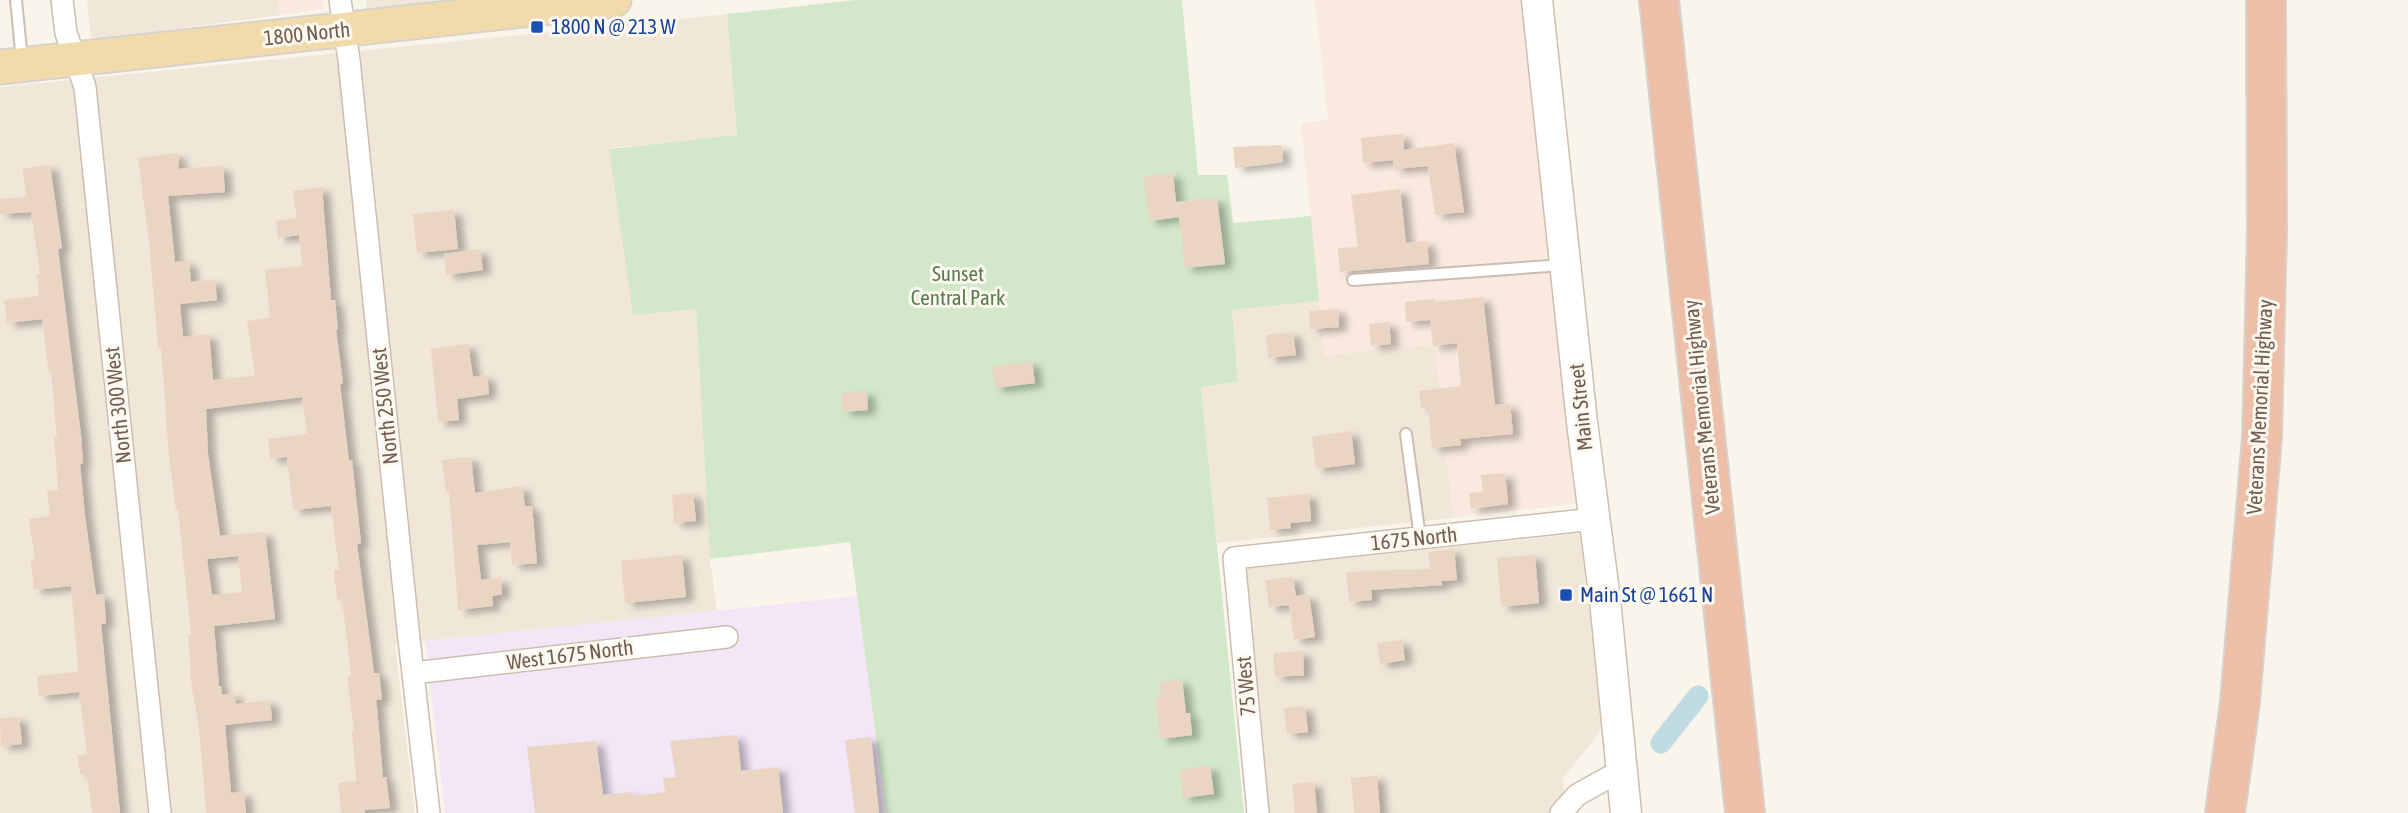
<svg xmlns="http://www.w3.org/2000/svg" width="2408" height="813" viewBox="0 0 2408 813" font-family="'Asap Condensed',sans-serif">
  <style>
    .residential { fill: #f1e7d9 }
    .commercial { fill: #f9e9df }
    .education { fill: #f2e6f7 }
    .park { fill: #d3e7ca }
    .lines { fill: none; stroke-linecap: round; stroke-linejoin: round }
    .canal { stroke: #c0dbe2; stroke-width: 21 }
    .building { fill: #ead5c3; fill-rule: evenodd; filter: url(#shadow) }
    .service-casing { stroke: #cbbeb1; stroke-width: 14 }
    .minor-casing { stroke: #cbbeb1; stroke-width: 24 }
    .secondary-casing { stroke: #cdbfaf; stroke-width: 33 }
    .primary-casing { stroke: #d8d2ce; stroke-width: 37 }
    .motorway-casing { stroke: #d8d2ce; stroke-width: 42 }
    .service { stroke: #fff; stroke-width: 10 }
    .minor { stroke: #fff; stroke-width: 21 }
    .secondary { stroke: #fff; stroke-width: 30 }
    .primary { stroke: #f1dbaa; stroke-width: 33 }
    .motorway { stroke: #edbfa8; stroke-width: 38 }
    .transit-dot { fill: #1a4fb4; stroke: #fdf9f0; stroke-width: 2.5 }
    .labels { text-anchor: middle; stroke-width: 6; stroke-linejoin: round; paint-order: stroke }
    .transit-label { font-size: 21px; fill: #164399; stroke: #fdf9f0; text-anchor: start }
    .street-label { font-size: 21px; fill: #725e50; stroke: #fdf9f0 }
    .park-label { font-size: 21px; fill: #577c4d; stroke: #fdf9f0 }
  </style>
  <defs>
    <filter id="shadow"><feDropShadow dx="8" dy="4.5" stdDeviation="3.5" flood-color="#0004"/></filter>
  </defs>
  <rect width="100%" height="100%" fill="#faf5ea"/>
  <path class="residential" d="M87,0H278L280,15L91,40Z
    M366,0H508L368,15Z
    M727,14L737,136L609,148L696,309L710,559L717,611L395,644L415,813H0V87Z
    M1319,301L1325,355L1435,344L1453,518L1217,543L1201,387L1238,382L1232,310Z
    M1585,533L1605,725L1563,779L1566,813H1268L1241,569Z"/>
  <path class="commercial" d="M278,0H323V9L280,15Z
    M1315,0H1530L1582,503L1453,518L1435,344L1325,355L1301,123L1328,120Z"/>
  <path class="education" d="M857,596L886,813H445L425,641Z"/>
  <path class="park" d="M856,0H1182L1198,175H1227L1233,223L1311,216L1319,301L1232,310L1238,382L1201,387L1244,813H886L850,542L710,559L696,309L633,315L609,149L737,135L727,14Z"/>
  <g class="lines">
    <path class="canal" d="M1661,743L1698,696"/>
  </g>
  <path class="building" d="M1403,134L1404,150L1454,143L1464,212L1435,215L1428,166L1394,169L1393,160L1363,163L1361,138Z
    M1282,145L1283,162L1235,168L1233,147Z
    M178,153L179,169L223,166L225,192L168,196L175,262L189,261L191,282L215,280L217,300L180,304L183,337L209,334L213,380L255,376L247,321L270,318L265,270L302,266L299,235L278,238L276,221L297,218L293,191L322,187L331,300H335L338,330H336L343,383L340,384L349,461L352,460L361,543L357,544L374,673H379L382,699L376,700L377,708L383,778L386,777L390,808L365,810V813H341L338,783L356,781L352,731H354L347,677L351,676L342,599L337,600L334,570H339L331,506L293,510L287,457L270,459L268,439L307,434L302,397L206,409L208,454L220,536L265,532L275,619L214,626L219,686H221L222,695L234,693L236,704L270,700L272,720L225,725L231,793L244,792L246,813H206L199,728L192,689L188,635L191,634L178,510H176L169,457L161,348L158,349L149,242L138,158ZM238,556L242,592L212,595L207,559Z
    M50,165L62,248L58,249L81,435L83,464H80L85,516L96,595L104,594L106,624H101L120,813H92L87,774H80L78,755L87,754L79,692L39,696L37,676L78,672L76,646L71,586L34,590L31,560L35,559L29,519L50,516L47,491L58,490L54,437H57L51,373L49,374L42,319L7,323L4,300L39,296L37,274H40L31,212L0,214V199L26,197L23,169Z
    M1173,173L1176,202L1217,198L1225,264L1185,268L1179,217L1149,221L1143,177Z
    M1400,189L1406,243L1427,241L1429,264L1340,272L1338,248L1358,247L1351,195Z
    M454,210L458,249L417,253L413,214Z
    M480,249L483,270L446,275L444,254Z
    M1483,297L1495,405L1510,404L1513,434L1460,439L1461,445L1432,448L1428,407L1421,408L1419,391L1461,386L1457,343L1433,346L1430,320L1406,322L1405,302L1434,299V302Z
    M1338,309L1339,327L1310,329L1309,311Z
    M1389,322L1391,344L1371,346L1369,324Z
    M1293,332L1296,355L1268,358L1266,335Z
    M468,344L473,377L487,375L489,394L457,399L459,420L438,422L431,349Z
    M1032,361L1035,383L995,388L992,367Z
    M867,391L868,410L843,412L841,393Z
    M1351,431L1355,464L1316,469L1312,437Z
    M471,457L475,493L522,486L525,506H532L537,563L512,565L510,542L477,545L481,580L501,578L502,594L492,596L493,606L458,610L449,491L446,492L442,460Z
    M1505,473L1508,504L1471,509L1469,493L1483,492L1481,475Z
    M693,493L696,521L674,523L672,495Z
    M1309,494L1311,521L1290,523L1291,528L1270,530L1267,498Z
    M1454,549L1457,580L1441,581L1442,585L1371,590L1372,600L1349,602L1346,572L1430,569L1428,552Z
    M682,555L686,597L625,603L621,561Z
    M1535,555L1539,603L1501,607L1497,558Z
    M1293,577L1296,596L1309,595L1315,637L1294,640L1289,605L1269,607L1265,580Z
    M1402,640L1405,660L1380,664L1377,643Z
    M1303,651L1304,675L1275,677L1273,653Z
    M1182,680L1186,713H1190L1192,735L1160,739L1155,698L1161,697L1159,682Z
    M1305,706L1308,732L1287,734L1284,708Z
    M19,717L22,744L1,746L0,718Z
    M737,735L741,771L778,767L783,813H535L527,747L596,741L603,795L632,792L633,796L665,792L663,778L676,777L670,741Z
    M871,737L879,813H855L845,740Z
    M1210,766L1214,794L1183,798L1179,770Z
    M1377,776L1380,813H1354L1351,778Z
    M1314,782L1317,813H1295L1292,784Z"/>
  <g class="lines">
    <g class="service-casing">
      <path id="service" d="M16,0L22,60
        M1353,280L1563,265
        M1406,434L1420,538"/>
    </g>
    <g class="minor-casing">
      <path id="minor" d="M62,0L66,33L85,87L160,813
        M340,0L349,60L409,639L429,813
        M413,673L727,637
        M1258,813L1234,558L1594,519
        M1561,813L1577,795L1622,770"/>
    </g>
    <g class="secondary-casing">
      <path id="secondary" d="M1537,0L1582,422L1605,600L1626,813"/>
    </g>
    <g class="primary-casing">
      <path id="primary" d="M0,67L614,0"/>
    </g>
    <g class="motorway-casing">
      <path id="motorway" d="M1659,0L1745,813
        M2225,813L2240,702L2262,437L2267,231L2266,0"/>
    </g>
    <use href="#service" class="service"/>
    <use href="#minor" class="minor"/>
    <use href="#secondary" class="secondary"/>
    <use href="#primary" class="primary"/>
    <use href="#motorway" class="motorway"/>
  </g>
  <g class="transit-dot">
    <rect x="530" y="20" width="14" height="14" rx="3.5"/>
    <rect x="1559" y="588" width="14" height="14" rx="3.5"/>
  </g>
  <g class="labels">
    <g class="transit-label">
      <text x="551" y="34">1800 N @ 213 W</text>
      <text x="1580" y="602">Main St @ 1661 N</text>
    </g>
    <g class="street-label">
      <text transform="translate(307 34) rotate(-6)" y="7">1800 North</text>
      <text transform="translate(118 405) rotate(-96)" y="7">North 300 West</text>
      <text transform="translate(385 406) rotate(-96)" y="7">North 250 West</text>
      <text transform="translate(1581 407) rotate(-96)" y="7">Main Street</text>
      <text transform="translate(1702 407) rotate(-96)" y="7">Veterans Memorial Highway</text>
      <text transform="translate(2260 407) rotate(-87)" y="7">Veterans Memorial Highway</text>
      <text transform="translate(1414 539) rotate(-6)" y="7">1675 North</text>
      <text transform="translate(570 655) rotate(-7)" y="7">West 1675 North</text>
      <text transform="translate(1246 686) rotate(-95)" y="7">75 West</text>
    </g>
    <g class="park-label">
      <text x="958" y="281">Sunset<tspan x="958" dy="24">Central Park</tspan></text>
    </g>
  </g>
</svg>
